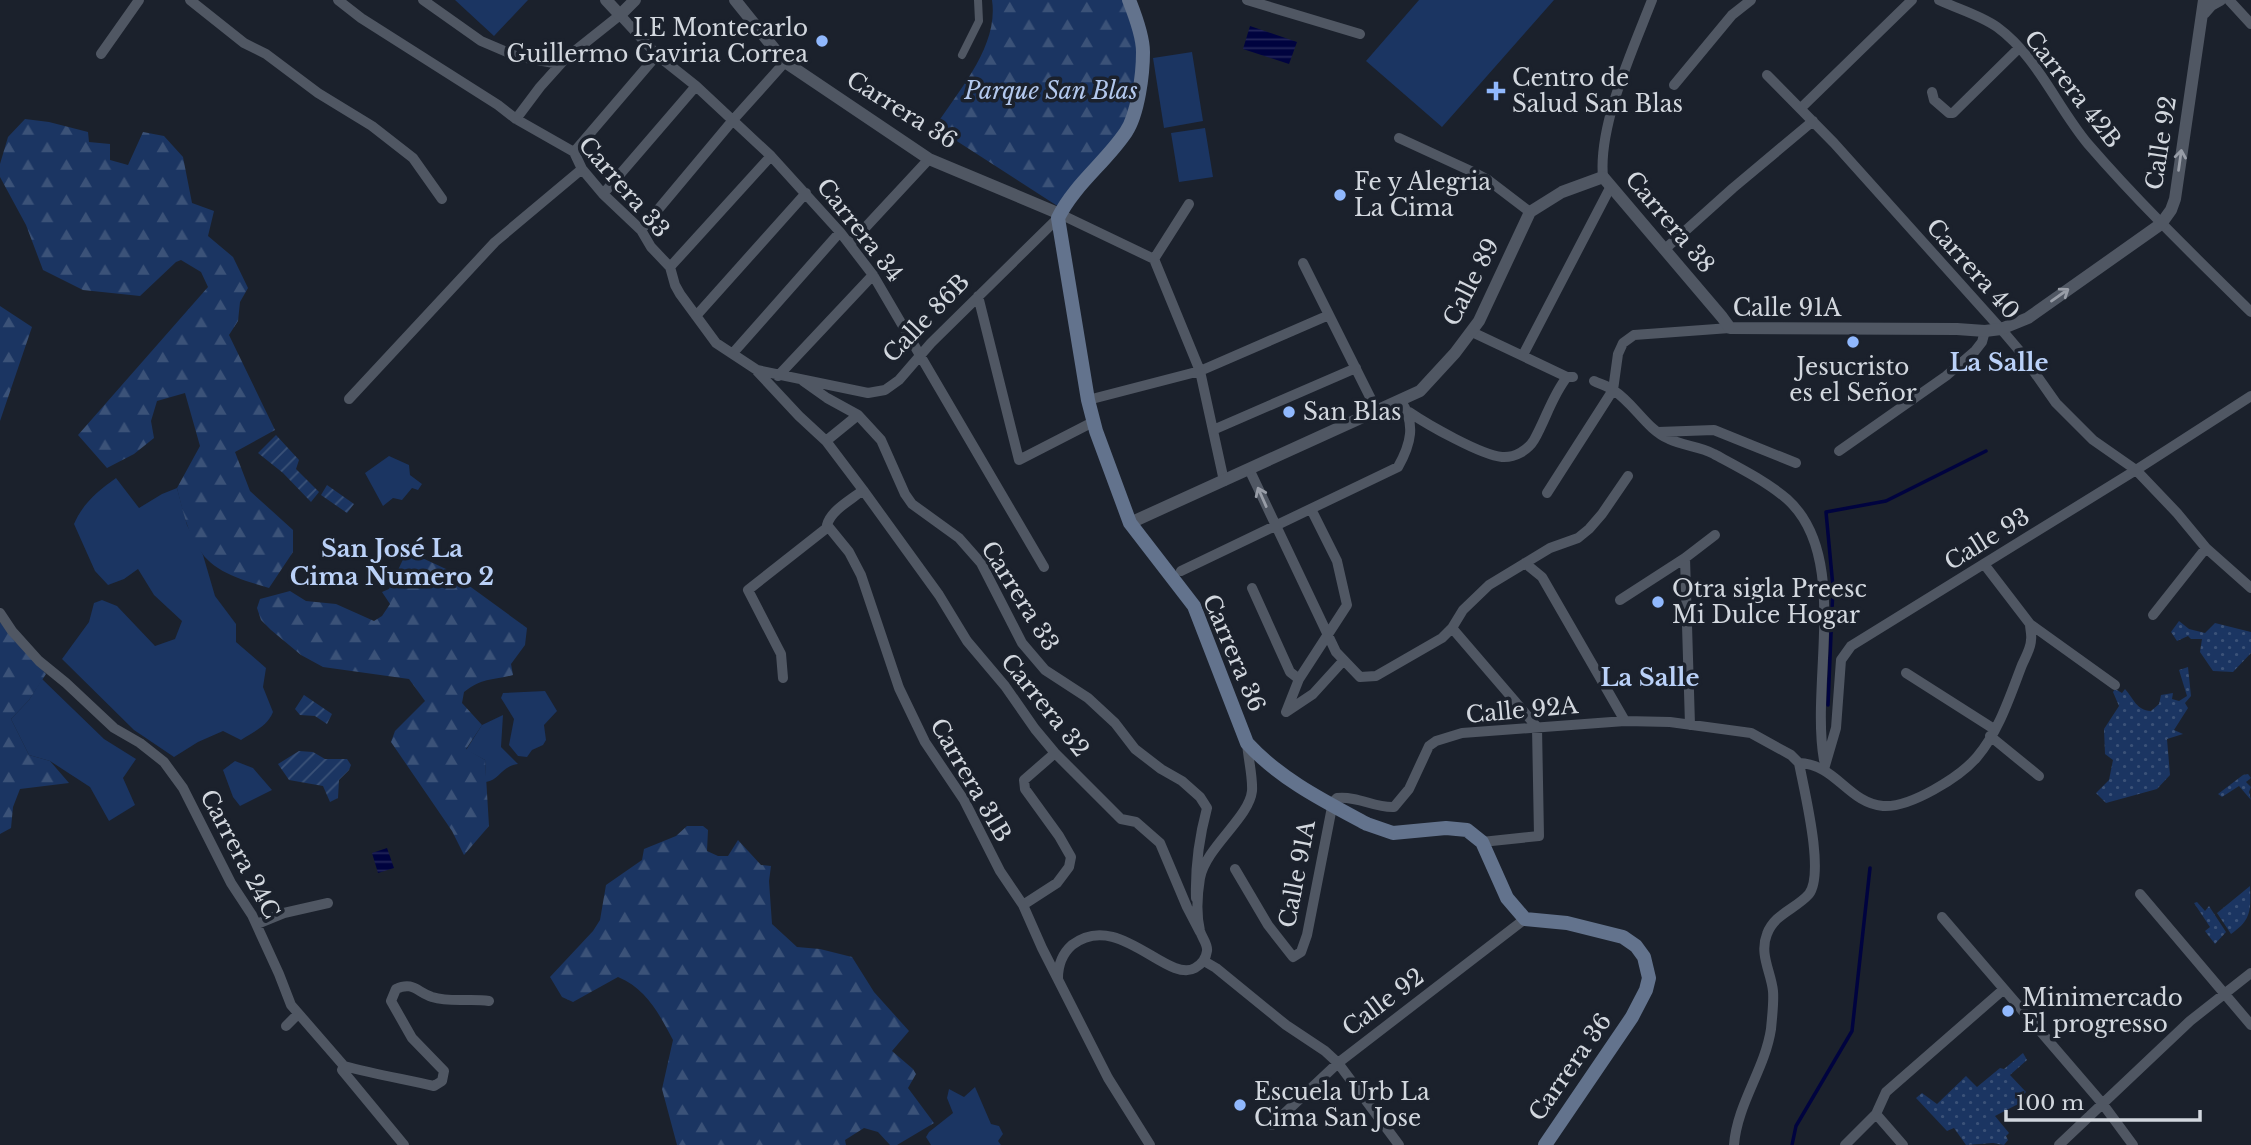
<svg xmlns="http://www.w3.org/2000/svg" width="2251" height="1145" viewBox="0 0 2251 1145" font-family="'Libre Baskerville',serif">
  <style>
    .grass { fill: #1b3562 }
    .forest { fill: url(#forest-firs) }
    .park { fill: url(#park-dots) }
    .garden { fill: url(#garden-furrows) }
    .water { fill: url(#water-rules) }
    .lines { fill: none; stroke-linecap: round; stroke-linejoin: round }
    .stream { stroke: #00033f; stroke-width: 3.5 }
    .pedestrian { stroke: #505763; stroke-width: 8 }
    .minor { stroke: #505763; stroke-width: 10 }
    .tertiary { stroke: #505763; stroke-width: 12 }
    .secondary { stroke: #63738d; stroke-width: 14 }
    .oneway { stroke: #989da7 }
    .poi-dot { fill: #90b8fd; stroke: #1b212c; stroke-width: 2.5 }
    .labels { text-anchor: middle; stroke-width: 7; stroke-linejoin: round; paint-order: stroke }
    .poi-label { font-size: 23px; fill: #d2d7de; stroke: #1b212c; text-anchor: start }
    .street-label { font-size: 23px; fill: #d2d7de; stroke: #1b212c }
    .park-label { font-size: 23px; font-style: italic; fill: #b3c8ed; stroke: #1b212c }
    .neighbourhood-label { font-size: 24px; font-weight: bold; fill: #bad1f8; stroke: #1b212c }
  </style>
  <defs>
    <pattern id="forest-firs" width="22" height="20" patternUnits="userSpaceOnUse" patternTransform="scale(1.75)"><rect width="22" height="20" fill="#1b3562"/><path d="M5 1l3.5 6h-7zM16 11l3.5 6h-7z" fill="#3b5278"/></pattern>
    <pattern id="park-dots" width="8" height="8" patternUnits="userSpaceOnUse" patternTransform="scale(1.75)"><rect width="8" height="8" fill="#1b3562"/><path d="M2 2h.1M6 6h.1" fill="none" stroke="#3b5278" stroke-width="1.8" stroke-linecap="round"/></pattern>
    <pattern id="garden-furrows" width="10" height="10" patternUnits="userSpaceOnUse" patternTransform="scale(1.75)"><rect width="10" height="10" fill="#1b3562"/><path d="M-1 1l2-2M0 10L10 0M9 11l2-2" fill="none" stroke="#3b5278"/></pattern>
    <pattern id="water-rules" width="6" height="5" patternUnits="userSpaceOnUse" patternTransform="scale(1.75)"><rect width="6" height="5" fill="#00033f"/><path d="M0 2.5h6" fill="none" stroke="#24275a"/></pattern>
  </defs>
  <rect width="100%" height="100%" fill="#1b212c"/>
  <path class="grass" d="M455,0H528L494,36Z
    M1419,0H1554L1442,127L1366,61Z
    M1192,52L1203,121L1164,128L1153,58Z
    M1205,128L1213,177L1179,182L1171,133Z
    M389,456L409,465L410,475L422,484L418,490L412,488L402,500L393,498L383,506L365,473Z
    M116,478L139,508L162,494L177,488L187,525L203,555L215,596L236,624V642L266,668L263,687L273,712C267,727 254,731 241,740L223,731L198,742L174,757L134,730L62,659L89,622L94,603L102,600L117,606L155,646L175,639L182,621L154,595L138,569L124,579L108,585L95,571L74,524C83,503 98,491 116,478Z
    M42,679L104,739L136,759L123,778L135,805L109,821L90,787L50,761L29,755L11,719L29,700Z
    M545,691L557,711L544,725L546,740L543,745L532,750L527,757L518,756L509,745L514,719L501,698L503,693Z
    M503,715L501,747L518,764C501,766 500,780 486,782L485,760L466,750L482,725Z
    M235,761L253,768L272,790L240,806L233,797L223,770Z
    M975,1087L991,1124L999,1126L1003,1134L998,1141L1001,1145H931L926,1137L929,1132L953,1113L947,1098L949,1089L964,1097Z"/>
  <path class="forest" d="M992,0H1125L1139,51L1136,79L1124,129L1059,207L935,127C959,90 999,46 992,0Z
    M25,119L49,122L88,132L89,142L110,144V160L128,165L143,132L164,136L183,157L192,203L214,211L208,236L233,257L248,288L240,302L238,321L229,335L275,430L235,452L250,491L293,530V552L269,588C253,583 233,578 218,568C192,552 184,517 177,488L200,446L185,393L157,401L151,421L154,438L134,454L107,468L78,435L208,287L201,272L181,260L176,262L140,296L83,290L43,270L26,225L0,177V164L8,137Z
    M0,306L32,327L0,421Z
    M407,551L446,569L527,628L525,645L511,664L513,675C491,681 484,677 464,692L462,703L482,725L466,749L485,760L489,826L464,855L452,831L391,742L395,731L425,701L409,679L323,667L301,655L271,630L261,620L257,608L260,599L290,591L306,601L336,604L374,621L382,616L390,604L382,592L389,589Z
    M0,622L46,674L29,700L11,719L29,755L50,761L69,783L20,789L13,807L11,828L0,834Z
    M687,826H703L708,830L707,851L718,856H728L738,840L761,865L771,866L769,881L772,924L797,947L820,949L852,957L874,992L909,1031L892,1051L913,1069L916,1074L908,1088L934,1123L897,1145H890L878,1132L864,1128L845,1140L846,1145H677L662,1089L673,1040C659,1014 647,989 618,977L573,1002L562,997L550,977L593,931L600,920L606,885L642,860L644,849L676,836Z"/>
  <path class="park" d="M2179,621L2189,629L2205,633L2215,623L2251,632V653L2233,672L2213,671L2200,652L2202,639H2191L2188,636L2177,641L2171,632Z
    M2188,667L2191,696L2185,703L2188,708L2174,730L2183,734L2167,739L2170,775L2157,789L2106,803L2096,793L2109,780L2113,760L2105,754L2104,729L2119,706L2113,692L2115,689L2122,693L2125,689C2134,699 2136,710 2151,711L2159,704L2161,695L2173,693L2172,699L2179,701L2187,696L2179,670Z
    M2248,774L2251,778L2246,782L2251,787L2249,792L2251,800L2239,786L2222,797L2218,794L2243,775Z
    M2250,886C2251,911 2251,920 2231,934L2217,913Z
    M2197,902L2205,911L2209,906L2226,932L2215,944L2205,931L2210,927L2194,903Z
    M2023,1053L2027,1060L2010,1075L2026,1092L2021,1097L2024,1101L1995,1116L2009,1133L2006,1136L2008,1140L2004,1145L1993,1143L1966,1145L1954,1128L1947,1131L1916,1098L1922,1093L1937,1104L1966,1076L1977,1087L2000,1068L2004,1069Z"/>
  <path class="garden" d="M276,435L299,460L296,469L319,492L311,502L283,473L258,453Z
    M327,485L354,504L347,513L321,495Z
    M304,695L332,714L327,724L315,716L300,715L295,709Z
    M299,751L313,752L325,759H347L351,765L349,770L339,780L338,798L330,802L323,786L289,780L278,764Z"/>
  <path class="water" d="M1250,26L1297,42L1289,64L1243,49Z
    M387,848L394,868L378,873L372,853Z"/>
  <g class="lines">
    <path class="stream" d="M1828,705L1833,587L1826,512L1886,501L1986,451
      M1792,1145L1796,1126L1852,1031L1870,868"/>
    <path class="pedestrian" d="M962,55L979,21L978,0"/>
    <path class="minor" d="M190,0L244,43L266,54L318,93L372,126L413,158L442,199
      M338,0L361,18L498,105L516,119L574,152L582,169L603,194L641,230L651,247L670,267L675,285L680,294L716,343L757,370L868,393L885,390L899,380L931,343L1058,218
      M423,0L481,41L516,56L559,64
      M1247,0L1360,34
      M1939,0C1958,9 1980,15 1997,27C2037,56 2057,107 2088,144C2139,203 2195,257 2251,312
      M2229,0L2251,24
      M101,54L139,0
      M1767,75L1834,143L2001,329L2018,349L2056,403L2093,440L2136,470L2177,513L2206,548L2251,588
      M1674,85L1732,15L1751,0
      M1932,92L1934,100L1949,113H1953L2019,48
      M1801,108L1912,0
      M516,119L540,87L566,58L620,15L657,55L696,86L771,156L840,232L873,275L1044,567
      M1399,138L1473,172L1488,180L1530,212
      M574,152L657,55
      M1603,177C1598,125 1633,49 1652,0
      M603,194L696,86
      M1060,214L1154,259L1200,371L1224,481
      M641,230L733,120L785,62
      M850,244L929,159
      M1665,249L1733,188L1813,121
      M1154,259L1189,204
      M1303,263L1377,411
      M670,267L771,156
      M978,296L1019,460L1093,422
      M696,316L806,193
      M1472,332L1567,377
      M733,353L840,232
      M1523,355L1611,186
      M757,371L799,416L826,441L863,490C851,500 831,510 827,525L849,552L861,575L899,688L925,742L964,800L1000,871L1023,905L1042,948L1108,1078L1150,1145
      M778,376L873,275
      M803,381L827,398L858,415L881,440L905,494L912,504L959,538L981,563L1022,643L1045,670L1088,698L1115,723L1135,749L1161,769L1182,781L1200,797L1207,808C1199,838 1195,866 1196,898
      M1594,381C1600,384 1608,386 1613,390C1634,403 1646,429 1669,439C1683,446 1700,446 1714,454C1738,467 1766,481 1787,499C1851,556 1810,682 1824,760
      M349,399L495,242L582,169
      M1088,400L1200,371L1329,315
      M1409,412C1428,425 1481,455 1502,457C1515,458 1528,450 1534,440C1546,419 1552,396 1567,377H1573
      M1213,430L1356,368
      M1658,432L1714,430L1796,463
      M826,441L858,415
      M1839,451L1946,376L1975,351L1982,342L1985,331
      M1249,469L1336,652L1360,677L1376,676L1442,638L1452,628L1463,610L1489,585L1550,548L1578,538L1589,529L1602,514L1628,476
      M863,490L939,595L967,641L1005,686L1035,729L1055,753L1121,819L1136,822L1160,843L1187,907L1200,932
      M1547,493L1613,390L1618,354L1623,343L1634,335L1730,328
      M1685,558L1690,725
      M1525,563L1542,577L1625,721
      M1984,564L2030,624L2115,685
      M1181,571L1398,467C1411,444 1416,424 1401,401
      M1252,588L1290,672L1299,679
      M1620,600L1685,558L1715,535
      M0,613L12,631L39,661L66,683L114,728L140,743L164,762L183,788L231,883L252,915L279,974L291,1005L344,1066L342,1070L404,1145
      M2153,615L2206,548
      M1452,628L1537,727L1539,836L1482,842
      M1906,673L1994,729
      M783,678L781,654L748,590L828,527
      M1286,712L1299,679L1347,605L1337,561L1311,509
      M1286,712L1313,694L1343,661
      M1990,736L2039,776
      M1799,763C1836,764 1848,803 1883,806C1910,808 1960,777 1977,757C1999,731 2010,696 2022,665C2025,658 2031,648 2031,640C2032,635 2030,629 2030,624
      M1824,769L1836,728L1841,660L1851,646L2136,470L2251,396
      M1235,869L1268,925L1293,957L1301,952L1307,935L1333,802L1337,798C1359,796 1374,808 1394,807L1409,789L1429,746L1436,741L1462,733L1625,721L1670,722L1751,733L1791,755L1799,763C1804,790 1825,873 1809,894C1796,909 1774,914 1767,934C1759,954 1771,972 1773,991C1774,1003 1772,1017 1771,1029C1765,1069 1737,1104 1734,1145
      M2140,894L2251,1025
      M1023,905L1057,883L1069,867L1071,857L1059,836L1025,789L1024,780L1055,753
      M1942,917L2102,1103L2133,1145
      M257,924L284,913L328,903
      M1204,961L1216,968L1286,1025L1325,1051L1338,1063L1399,1145
      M1058,978C1058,965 1062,954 1072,945C1118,909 1167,984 1195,968C1202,964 1206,959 1207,951C1208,944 1202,938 1200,931C1196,914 1197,896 1200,878C1206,847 1249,818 1252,791C1253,777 1248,758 1247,743
      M286,1026L298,1014
      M344,1066C374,1074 403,1079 434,1086L442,1081L444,1071L412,1038L391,1001L396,989C413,981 417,992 432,997C452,1003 469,998 489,1001
      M1876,1114L1903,1145
      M1272,1125L1338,1063L1525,919
      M1845,1145L1876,1114L1886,1092L2004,989
      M2059,1145L2190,1021L2251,973"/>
    <path class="tertiary" d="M606,0L620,15L635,0
      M735,0L785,62L929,159L1060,214
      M2204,13L2211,5L2220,0
      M1130,523L1420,391L1455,353L1479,321L1530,212L1562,192L1603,177L1722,317L1730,328L1957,329L1985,331L2001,329L2028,318L2161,224L2171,210L2175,199L2204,0"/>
    <path class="secondary" d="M1129,0C1135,15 1143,36 1143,52C1143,74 1138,114 1126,132C1106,162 1074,185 1058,218L1088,400L1096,431L1130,523L1194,606L1247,743C1280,779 1324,801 1367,824L1393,833L1446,828L1467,830L1482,842L1507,898L1525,919L1567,923L1623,937L1636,946L1644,957L1649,978L1646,990L1632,1017L1545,1145"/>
  </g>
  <defs><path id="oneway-shaft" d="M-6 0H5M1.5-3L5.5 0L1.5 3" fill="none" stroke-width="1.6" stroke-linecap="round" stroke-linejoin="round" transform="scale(1.75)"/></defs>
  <g class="oneway">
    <use href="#oneway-shaft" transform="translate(2180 160) rotate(-82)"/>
    <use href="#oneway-shaft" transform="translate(2060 295) rotate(-35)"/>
    <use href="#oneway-shaft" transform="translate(1262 497) rotate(-114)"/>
  </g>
  <g class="poi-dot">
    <circle cx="822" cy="41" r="7"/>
    <path d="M1492.5 80.5h7v7h7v7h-7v7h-7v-7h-7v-7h7z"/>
    <circle cx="1340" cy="195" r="7"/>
    <circle cx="1853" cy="342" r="7"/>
    <circle cx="1289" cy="412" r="7"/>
    <circle cx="1658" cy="602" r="7"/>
    <circle cx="2008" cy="1011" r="7"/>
    <circle cx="1240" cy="1105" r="7"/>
  </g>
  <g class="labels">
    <g class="poi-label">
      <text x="808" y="36" text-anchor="end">I.E Montecarlo<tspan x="808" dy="26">Guillermo Gaviria Correa</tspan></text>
      <text x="1512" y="86">Centro de<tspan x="1512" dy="26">Salud San Blas</tspan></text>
      <text x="1354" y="190">Fe y Alegria<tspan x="1354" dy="26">La Cima</tspan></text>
      <text x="1853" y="375" text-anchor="middle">Jesucristo<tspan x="1853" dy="26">es el Señor</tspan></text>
      <text x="1303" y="420">San Blas</text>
      <text x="1672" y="597">Otra sigla Preesc<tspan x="1672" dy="26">Mi Dulce Hogar</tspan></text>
      <text x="2022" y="1006">Minimercado<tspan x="2022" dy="26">El progresso</tspan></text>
      <text x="1254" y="1100">Escuela Urb La<tspan x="1254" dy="26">Cima San Jose</tspan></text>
    </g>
    <g class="street-label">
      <text transform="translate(2073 89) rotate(52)" y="8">Carrera 42B</text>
      <text transform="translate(902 110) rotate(32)" y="8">Carrera 36</text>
      <text transform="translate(2161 143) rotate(-81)" y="8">Calle 92</text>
      <text transform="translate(624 187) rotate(49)" y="8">Carrera 33</text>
      <text transform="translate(1670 222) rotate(50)" y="8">Carrera 38</text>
      <text transform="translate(860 230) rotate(52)" y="8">Carrera 34</text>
      <text transform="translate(1973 269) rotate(48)" y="8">Carrera 40</text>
      <text transform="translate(1471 282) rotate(-63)" y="8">Calle 89</text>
      <text x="1787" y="316">Calle 91A</text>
      <text transform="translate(926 318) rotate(-46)" y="8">Calle 86B</text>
      <text transform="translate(1987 539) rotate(-32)" y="8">Calle 93</text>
      <text transform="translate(1020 596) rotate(58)" y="8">Carrera 33</text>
      <text transform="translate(1234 653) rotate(67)" y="8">Carrera 36</text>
      <text transform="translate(1045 705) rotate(51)" y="8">Carrera 32</text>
      <text transform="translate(1522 710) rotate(-5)" y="8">Calle 92A</text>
      <text transform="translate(971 780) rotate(60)" y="8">Carrera 31B</text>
      <text transform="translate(240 854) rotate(62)" y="8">Carrera 24C</text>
      <text transform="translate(1297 874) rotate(-79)" y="8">Calle 91A</text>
      <text transform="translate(1383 1002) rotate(-37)" y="8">Calle 92</text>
      <text transform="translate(1570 1067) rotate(-55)" y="8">Carrera 36</text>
    </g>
    <g class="park-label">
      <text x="1051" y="99">Parque San Blas</text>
    </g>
    <g class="neighbourhood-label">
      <text x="1999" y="371">La Salle</text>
      <text x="392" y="557">San José La<tspan x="392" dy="28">Cima Numero 2</tspan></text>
      <text x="1650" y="686">La Salle</text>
    </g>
  </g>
  <path d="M2006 1110v10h194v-10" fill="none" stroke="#d2d7de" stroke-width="3.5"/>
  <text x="2016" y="1110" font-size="21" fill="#d2d7de" stroke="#1b212c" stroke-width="5" paint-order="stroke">100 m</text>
</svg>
